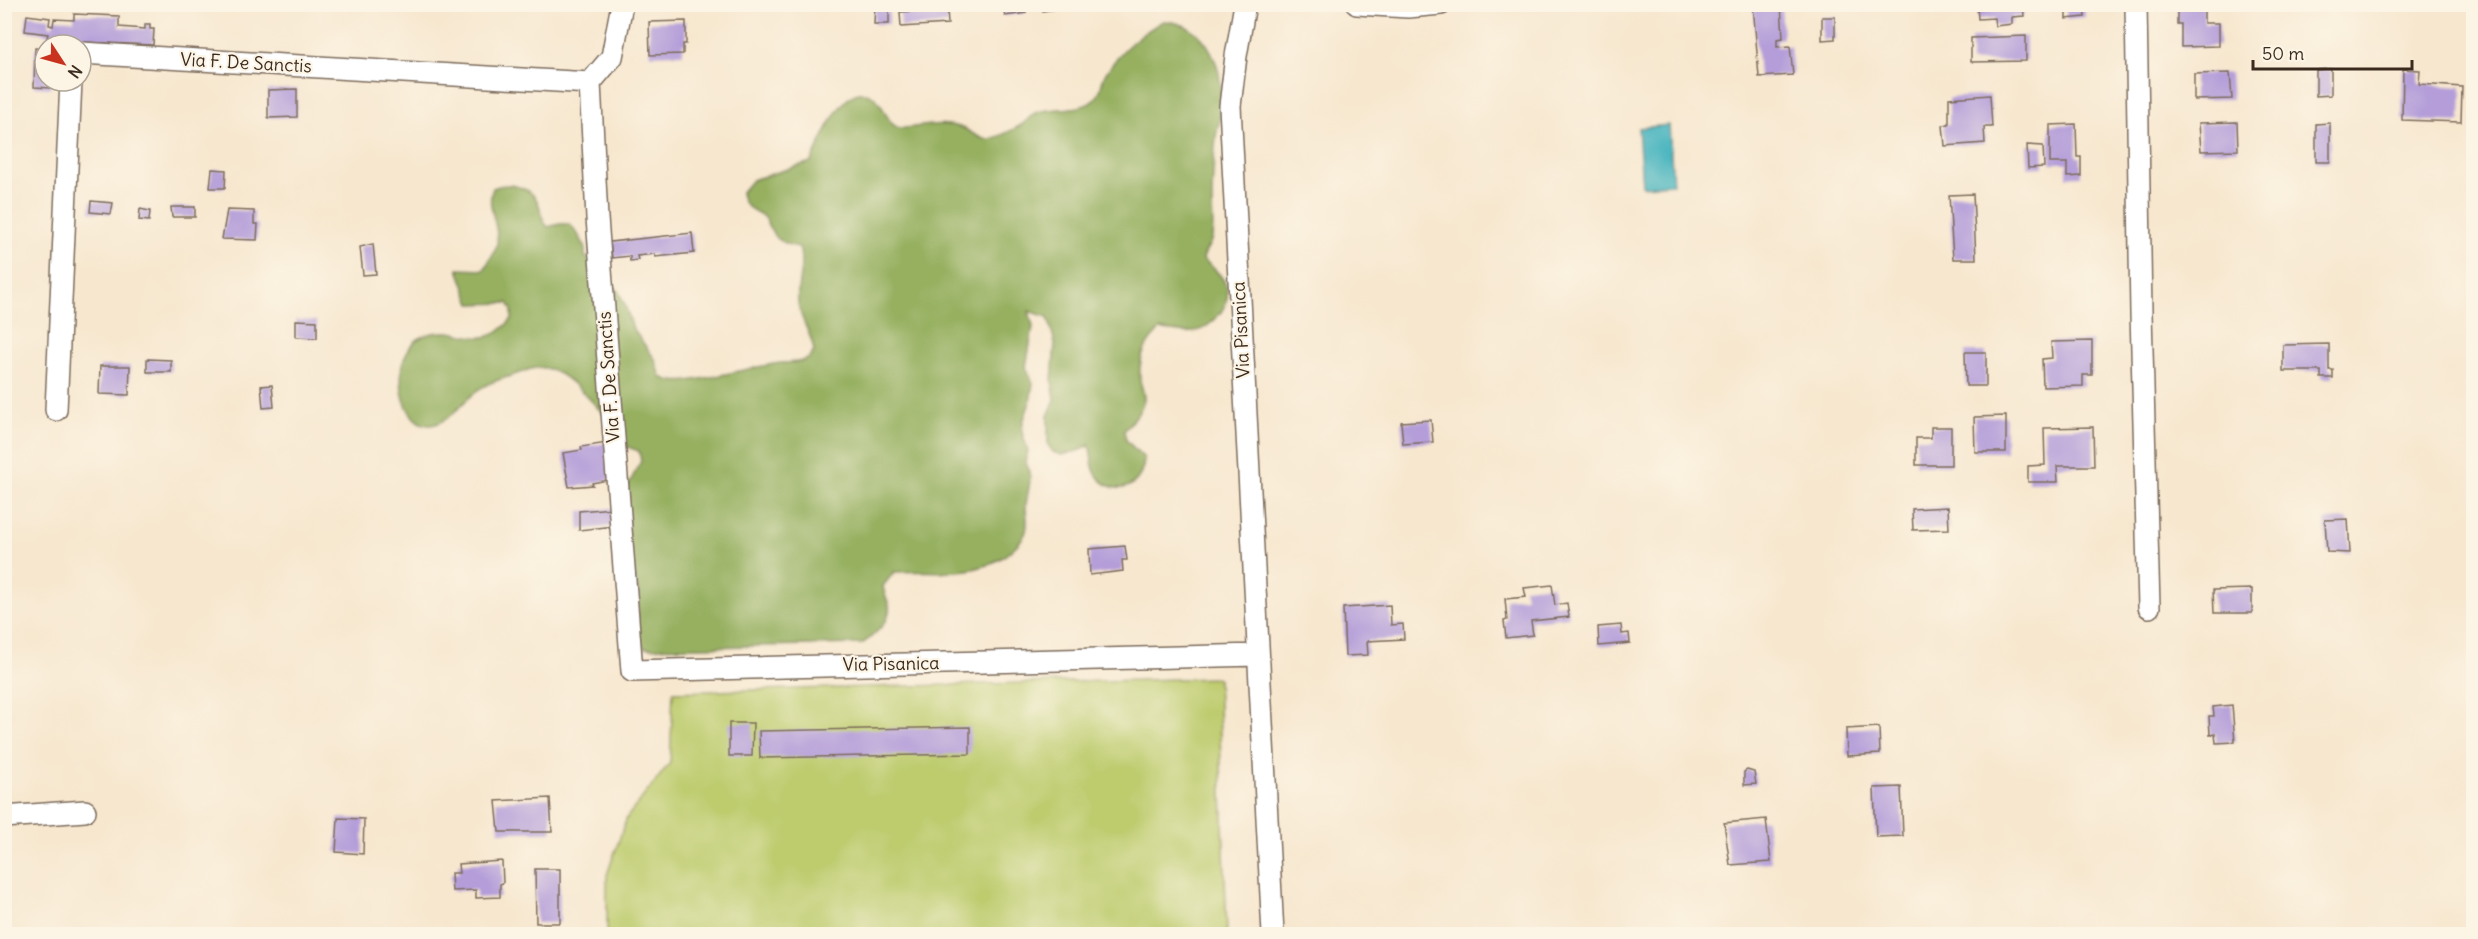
<svg xmlns="http://www.w3.org/2000/svg" width="2478" height="939" viewBox="0 0 2478 939" font-family="Delius,sans-serif">
  <style>
    .green { fill: #becc6e; stroke: #7c7b46; stroke-width: 1.5 }
    .forest { fill: #96b061; stroke: #686d40; stroke-width: 1.5 }
    .water { fill: #43b2be; stroke: #3f6e6e; stroke-width: 1.5 }
    .building { fill: #b49dd9 }
    .lines { fill: none; stroke-linecap: round; stroke-linejoin: round }
    .minor-casing { stroke: #7d6c5c; stroke-width: 24 }
    .minor { stroke: #fff; stroke-width: 21 }
    .labels { text-anchor: middle; stroke-width: 4.5; stroke-linejoin: round; paint-order: stroke }
    .street-label { font-size: 18px; fill: #3b2a1e; stroke: #fcf5e5 }
  </style>
  <rect width="100%" height="100%" fill="#fcf5e5"/>
  <filter id="ink" filterUnits="userSpaceOnUse"><feTurbulence type="fractalNoise" baseFrequency=".0167" numOctaves="2"/><feDisplacementMap in="SourceGraphic" scale="12" xChannelSelector="R" yChannelSelector="G"/><feConvolveMatrix kernelMatrix="1 2 1 2 8 2 1 2 1" color-interpolation-filters="sRGB"/></filter>
  <filter id="wash" filterUnits="userSpaceOnUse"><feTurbulence type="fractalNoise" baseFrequency=".008" numOctaves="4" result="noise"/><feDisplacementMap in="SourceGraphic" scale="24" xChannelSelector="R" yChannelSelector="G"/><feGaussianBlur stdDeviation="1.35" result="paint"/><feColorMatrix in="noise" values="0 0 0 0 0 0 0 0 0 0 0 0 0 0 0 0 0 1.4 0 .05"/><feComposite in="paint" operator="in"/></filter>
  <g filter="url(#wash)">
    <rect width="100%" height="100%" fill="#f7e7cf"/>
    <path class="green" d="M1218,678L1227,934H607V875L627,817L670,763L673,692Z"/>
    <path class="forest" d="M1163,21C1210,23 1224,69 1221,109C1221,119 1217,128 1216,137C1214,157 1212,180 1212,201C1212,214 1214,225 1212,238C1210,245 1205,251 1203,259C1211,267 1220,272 1225,283C1235,302 1212,329 1193,332C1183,334 1171,330 1160,330C1145,343 1138,359 1140,380C1141,387 1144,391 1144,399C1142,411 1132,421 1124,431L1126,440L1144,458C1144,485 1118,500 1098,477C1090,467 1093,456 1089,445L1081,450L1062,455L1053,452L1048,445V416L1055,399L1052,381L1055,343L1048,317L1029,311L1033,327L1026,367L1033,383L1030,402L1023,422L1022,432L1028,451L1025,462C1035,477 1027,489 1026,506C1026,515 1029,525 1025,534C1020,543 1011,551 1003,557C968,579 932,569 894,572L883,586C884,594 887,598 889,605C892,620 873,636 862,644L644,648L637,632L639,595L629,547L627,497L628,486L641,461L639,451L622,445C618,438 615,428 609,421C596,405 565,370 544,368C532,367 524,371 514,375C499,380 485,383 473,394C460,405 448,424 430,425C398,427 386,345 429,334C464,324 480,356 512,319V310L508,303L471,304L458,269L484,270C488,262 495,253 497,244C500,225 485,206 493,188C509,181 533,187 539,205C542,214 541,220 548,227L560,224H569L575,230L585,246V256L617,289L625,305L633,329L655,359L661,377C670,382 678,382 688,381C720,377 750,367 781,363C789,362 800,364 808,359C811,357 812,354 814,351C812,334 800,320 798,303C796,284 805,266 799,247C784,245 774,239 768,225C766,221 768,220 764,217C753,209 744,209 741,193L752,180L811,162C820,145 838,96 859,93C886,89 883,132 905,128C925,126 943,121 963,128C972,132 979,140 988,139C996,139 1019,127 1025,122C1029,119 1031,115 1035,113C1053,106 1083,113 1096,98C1102,91 1101,81 1106,73C1122,48 1138,36 1163,21Z"/>
    <path class="water" d="M1669,125L1673,184L1642,186L1638,128Z"/>
    <g id="blocks">
      <path class="building" d="M875,4H889V24H874Z
        M988,4H1026V13L1005,16L1003,8L988,9Z
        M1042,4H1078V6L1043,11Z
        M1753,4H1781L1783,38L1777,39V47L1790,46L1793,75L1759,77Z
        M1977,4H2023L2024,16L2012,17V24L1995,26L1994,18L1978,19Z
        M2066,4H2084L2085,17L2066,19Z
        M2177,4H2204V23H2219V46L2181,47V24H2177Z
        M947,9L948,24L901,27L900,12Z
        M74,14L119,16V27L145,29V24H150V29H154L153,45L57,41L47,38L48,34L25,31L27,15L50,18L49,25L53,26L54,19L74,20Z
        M1822,17H1835V39L1822,40Z
        M686,21V44H683V54L650,55L649,22Z
        M2026,36V61L1971,62V38Z
        M35,48L45,49V81H52L51,88L34,87Z
        M2331,69V95L2316,96V70Z
        M2403,69L2420,70L2419,84L2462,87L2461,122L2402,120Z
        M2230,73L2232,99L2194,100V74Z
        M297,89V117L268,118V90Z
        M1990,95L1992,127H1984L1985,143L1945,146L1943,125L1949,124V98Z
        M2237,122L2238,150L2201,151L2199,123Z
        M2330,123V162H2316V124Z
        M2076,124L2077,157H2081V176L2067,177V163H2050V125Z
        M2027,145L2043,146L2044,167L2028,168Z
        M212,169L226,170L225,188H210Z
        M1973,194L1976,259H1953L1949,195Z
        M91,201L113,203L111,214L90,212Z
        M171,207H195V217H172Z
        M140,209L150,211L149,221L139,220Z
        M227,210L254,211V224H258L257,240L222,239Z
        M692,233L694,253L655,257V254L637,256L638,260L630,261V256L612,258L610,242Z
        M373,244L376,274L363,275L360,247Z
        M296,320L317,321V338L296,337Z
        M2092,341V375H2083V386L2043,387L2042,359L2052,358L2051,342Z
        M2329,344V370H2333V378H2321V371H2283V345Z
        M1965,352H1986V386H1966Z
        M147,359L171,360V372H147Z
        M100,366H130L129,395L99,394Z
        M272,385L274,407L263,408L261,386Z
        M2006,416V452H1975L1974,417Z
        M1431,420L1433,442L1403,444L1401,422Z
        M1931,427H1951V465H1916V438H1931Z
        M2093,427L2094,466H2057L2058,482H2028V466L2045,465L2044,428Z
        M607,443L613,479L592,483L593,485L569,487L563,453L582,450L581,447Z
        M1948,507L1949,529L1913,530L1912,509Z
        M613,508L615,526L579,530V511Z
        M2348,519L2350,553L2327,552L2325,520Z
        M1125,546L1127,560H1122L1123,571L1090,575L1089,549Z
        M1552,585L1555,605L1567,603L1569,617L1531,621L1533,635L1506,638L1504,621L1507,620L1505,599L1526,597L1524,588Z
        M2252,589V613H2214L2213,590Z
        M1390,605L1391,625L1403,624L1404,639L1367,641L1368,655L1345,656L1343,608Z
        M1621,625L1622,634L1629,633L1630,643L1599,646L1598,627Z
        M2232,705L2235,742L2216,743L2215,734L2210,735L2209,716H2214L2213,707Z
        M729,723H753L752,756H729Z
        M970,727V754L760,758L759,731Z
        M1879,727L1880,754L1847,756L1846,729Z
        M1747,770L1754,772L1756,784L1744,785V772Z
        M1901,787L1903,836L1876,837L1874,788Z
        M550,798L552,832H499L496,801Z
        M338,818L364,819L363,854L336,852Z
        M1766,819L1771,862L1730,865L1724,823Z
        M502,861L503,883L500,884V897L476,898V890L452,891L451,873H459L458,864Z
        M535,869H560V923H536Z"/>
    </g>
  </g>
  <g filter="url(#ink)">
    <use href="#blocks" fill-opacity="0" stroke="#7d6c5c" stroke-width="1.5"/>
    <g class="lines">
      <g class="minor-casing">
        <path id="minor" d="M1245,4L1236,56L1230,106L1273,934
          M1357,4L1408,7L1441,4
          M2136,4L2141,313L2149,607
          M81,53L590,83L612,57L622,4
          M590,83L597,218L632,671L1258,655
          M56,410L71,81
          M4,817L85,811"/>
      </g>
      <use href="#minor" class="minor"/>
    </g>
  </g>
  <g class="labels">
    <g class="street-label">
      <text transform="translate(246 63) rotate(3)" y="6">Via F. De Sanctis</text>
      <text transform="translate(1241 330) rotate(-93)" y="6">Via Pisanica</text>
      <text transform="translate(609 377) rotate(-94)" y="6">Via F. De Sanctis</text>
      <text transform="translate(891 664) rotate(-1)" y="6">Via Pisanica</text>
    </g>
  </g>
  <rect width="2478" height="939" fill="none" stroke="#fcf5e5" stroke-width="24"/>
  <g transform="translate(63 63) rotate(126)"><circle r="28" fill="#fcf5e5" stroke="#afa495" stroke-width="1.5"/>
  <path d="M0-4.5L10 22L0 15L-10 22Z" fill="#c8321e"/>
  <text y="-9" font-size="16" font-weight="bold" text-anchor="middle" fill="#3b2a1e">N</text>
  </g>
  <path d="M2253 60v9h159v-9" fill="none" stroke="#3b2a1e" stroke-width="3"/>
  <text x="2262" y="60" font-size="18" fill="#3b2a1e" stroke="#fcf5e5" stroke-width="4.5" paint-order="stroke">50 m</text>
</svg>
